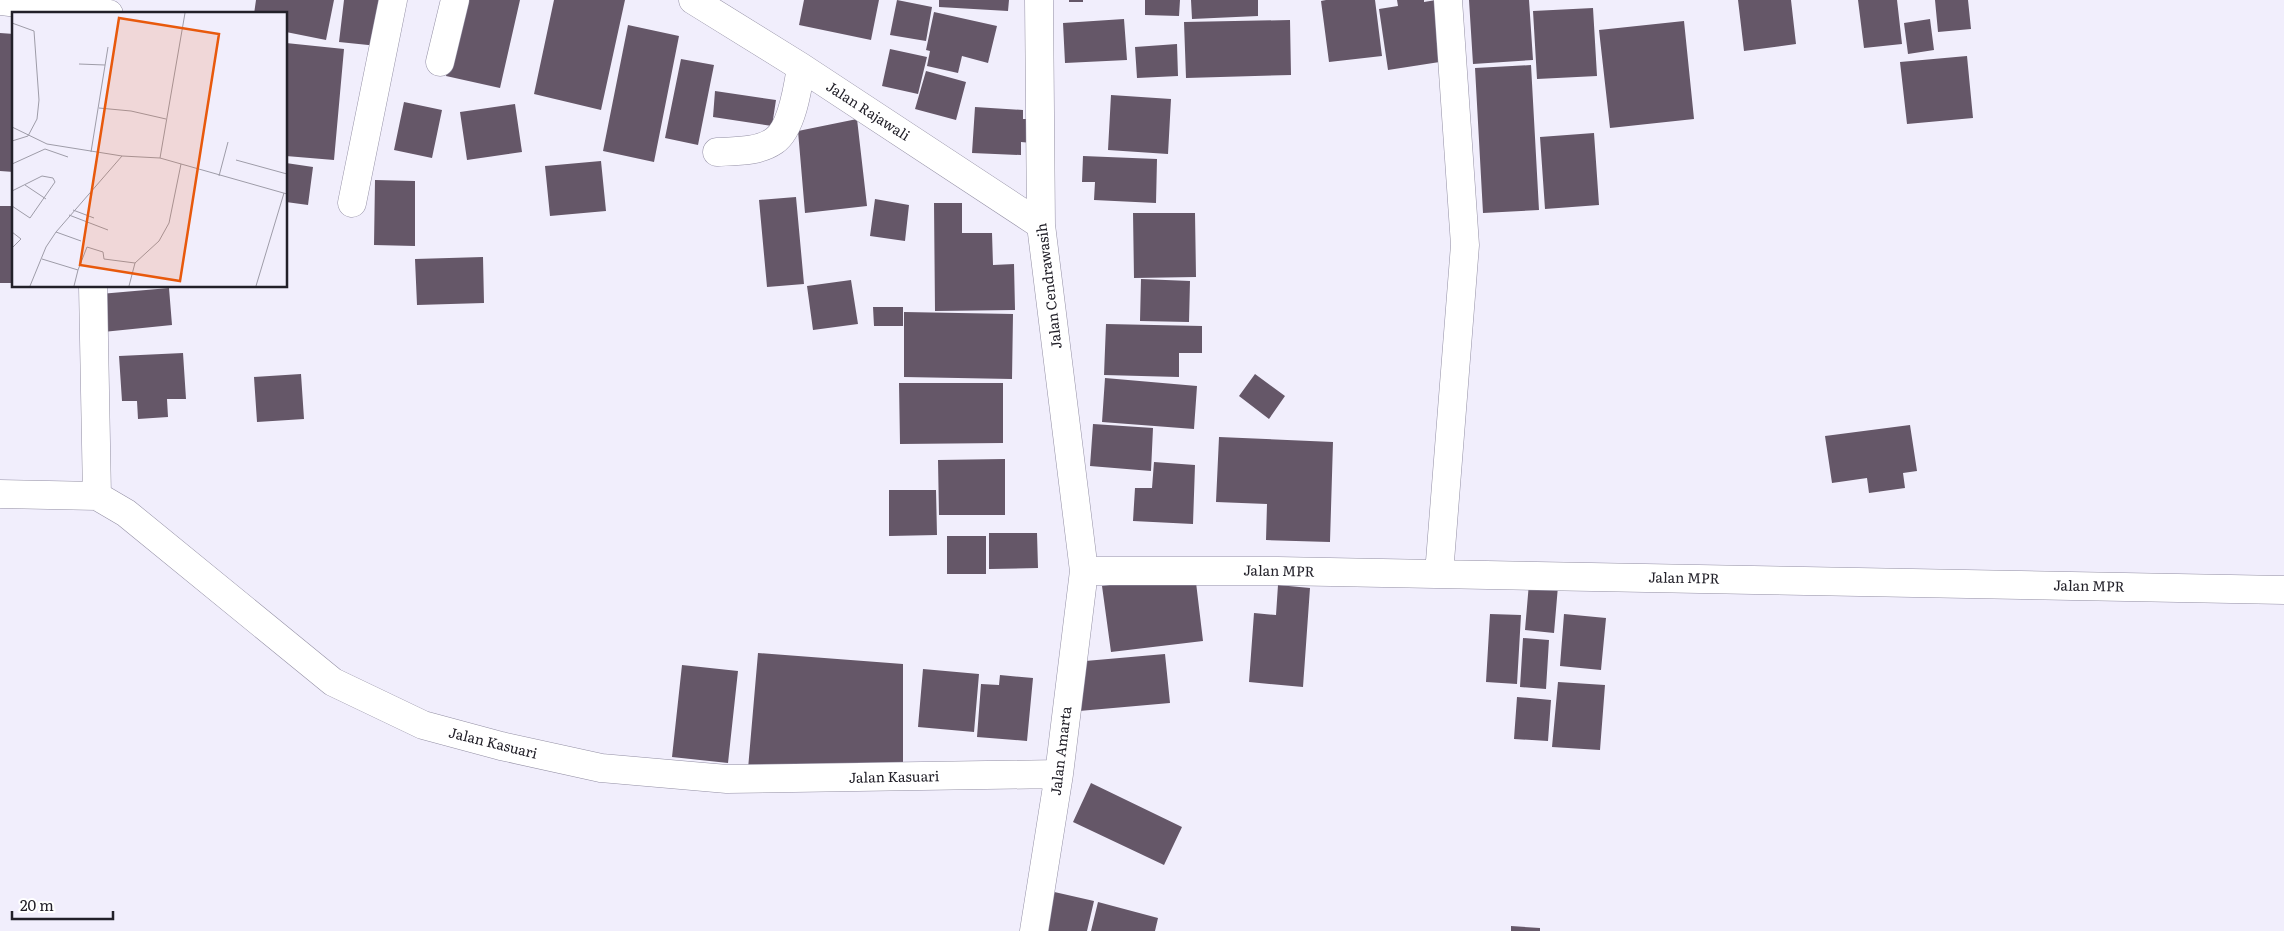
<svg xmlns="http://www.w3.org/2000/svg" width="2284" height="931" viewBox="0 0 2284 931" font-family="Literata,serif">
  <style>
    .building { fill: #655768 }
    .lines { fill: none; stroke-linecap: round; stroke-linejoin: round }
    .minor-casing { stroke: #938fa4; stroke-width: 29 }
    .minor { stroke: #fff; stroke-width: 28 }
    .labels { text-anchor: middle; stroke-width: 5; stroke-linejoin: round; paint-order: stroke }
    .street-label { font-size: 14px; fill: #222029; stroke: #fff }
    .inset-road { fill: none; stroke: #9e9ca8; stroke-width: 1 }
    .view { fill: #e8590c; fill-opacity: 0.15; stroke: #e8590c; stroke-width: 2.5 }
    .inset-edge { fill: none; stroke: #222029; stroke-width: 2.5 }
  </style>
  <rect width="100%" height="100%" fill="#f1eefc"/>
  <path class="building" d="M256,0H334L326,40L286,32V14H254Z
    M344,0H383L378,46L339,42Z
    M463,0H520L500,88L446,76Z
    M554,0H625L601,110L534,94Z
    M804,0H879L871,40L799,25Z
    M897,0L932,7L926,41L890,35Z
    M939,0H1009L1008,11L939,7Z
    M1069,0H1083V2H1069Z
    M1145,0H1180L1179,16L1145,15Z
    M1191,0H1258V16L1192,19Z
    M1326,0H1375L1382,56L1329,62L1321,1Z
    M1397,0H1424V2L1436,0L1446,61L1388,70L1379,9L1398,6Z
    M1469,0H1529L1533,60L1473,64Z
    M1738,0H1791L1796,44L1744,51Z
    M1858,0H1897L1902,44L1864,48Z
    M1935,0H1968L1971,29L1938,32Z
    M1593,8L1597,76L1537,79L1533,11Z
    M934,12L997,26L988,63L962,56L958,73L927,66L930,51L926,50Z
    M1124,19L1127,60L1065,63L1063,23Z
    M1930,19L1934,50L1908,54L1904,23Z
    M1290,20L1291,75L1186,78L1184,22Z
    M1684,21L1694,119L1610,128L1599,30Z
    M628,25L679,36L654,162L603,151Z
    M0,33L14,34V172L0,171Z
    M286,43L344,49L334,160L286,156Z
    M1177,44L1178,76L1137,78L1135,47Z
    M890,49L927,57L918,94L882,86Z
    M1967,56L1973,118L1907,124L1900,62Z
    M681,59L714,65L698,145L665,138Z
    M1531,65L1539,210L1483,213L1475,68Z
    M926,71L966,82L956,120L915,109Z
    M715,91L776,100L772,126L713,117Z
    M1111,95L1171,99L1168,154L1108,150Z
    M404,102L442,110L432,158L394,150Z
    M515,104L522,152L467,160L460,112Z
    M975,107L1023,110V119H1033L1032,143L1021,142V155L972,153Z
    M857,119L867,206L805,213L798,131Z
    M1594,133L1599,205L1545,209L1540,137Z
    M1083,156L1157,159L1156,203L1094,200L1095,182H1082Z
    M601,161L606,211L550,216L545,166Z
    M286,163L313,167L308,205L286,202Z
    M375,180L415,181V246L374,245Z
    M796,197L804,284L767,287L759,200Z
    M875,199L909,205L905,241L870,236Z
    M934,203H962V233H992L993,265L1014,264L1015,310L935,311Z
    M0,206H14V283H0Z
    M1133,213H1195L1196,277L1134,278Z
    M483,257L484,303L417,305L415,259Z
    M1141,279L1190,281L1189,322L1140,321Z
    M851,280L858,324L813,330L807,286Z
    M169,288L172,325L103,332L100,294Z
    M873,307H903V326H874Z
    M904,312L1013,314L1012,379L904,377Z
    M1106,324L1202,326V353H1179V377L1104,375Z
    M183,353L186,399H167L168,417L138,419L137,401H122L119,356Z
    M301,374L304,419L257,422L254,377Z
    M1255,374L1285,396L1269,419L1239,396Z
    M1105,378L1197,386L1194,429L1102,422Z
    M899,383H1003V443L900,444Z
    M1093,424L1153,428L1151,471L1090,466Z
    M1910,425L1917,471L1903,473L1905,488L1869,493L1867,478L1832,483L1825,436Z
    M1219,437L1333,442L1330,542L1266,540L1267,504L1216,502Z
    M1005,459V515H939L938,460Z
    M1154,462L1195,465L1193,524L1133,521L1135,488H1152Z
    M889,490H936L937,535L889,536Z
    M989,533H1037L1038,568L989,569Z
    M947,536H986V574H947Z
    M1195,574L1203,641L1111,652L1102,586Z
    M1529,583L1558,586L1554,633L1525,630Z
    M1278,585L1310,588L1303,687L1249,682L1254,613L1276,615Z
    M1490,614L1521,615L1517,684L1486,682Z
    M1564,614L1606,618L1601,670L1560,666Z
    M1523,638L1549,640L1546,689L1520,687Z
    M758,653L903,664V766L748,769Z
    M1165,654L1170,703L1079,711L1074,662Z
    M682,665L738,671L728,763L672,757Z
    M923,669L979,674L974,732L918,727Z
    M1000,675L1033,678L1027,741L977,737L981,684L999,685Z
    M1558,682L1605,685L1600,750L1552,747Z
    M1517,697L1551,700L1548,741L1514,739Z
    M1091,783L1182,827L1164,865L1073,822Z
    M1050,891L1094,901L1087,931H1040Z
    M1098,902L1158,918L1155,931H1091Z
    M1511,926L1540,928V931H1511Z"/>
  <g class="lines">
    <g class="minor-casing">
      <path id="minor" d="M693,0L801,67L1041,225
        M0,1L109,14
        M440,62L455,0
        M717,152C735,151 758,152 774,141C792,129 798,87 801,67
        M352,203L393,0
        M93,286L97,496
        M0,494L97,496L126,513L333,682L423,725L501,746L601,768L727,779L1059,774
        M1084,571H1278L2284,590
        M1439,574L1465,245L1448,0
        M1034,931L1059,774L1084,571L1041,225L1039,0"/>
    </g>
    <use href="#minor" class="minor"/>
  </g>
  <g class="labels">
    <g class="street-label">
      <text transform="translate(868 111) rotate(33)" y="5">Jalan Rajawali</text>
      <text transform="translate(1049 286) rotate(-97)" y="5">Jalan Cendrawasih</text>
      <text transform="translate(1279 571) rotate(1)" y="5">Jalan MPR</text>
      <text transform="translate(1684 578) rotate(1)" y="5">Jalan MPR</text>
      <text transform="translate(2089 586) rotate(1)" y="5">Jalan MPR</text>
      <text transform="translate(493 743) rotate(14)" y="5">Jalan Kasuari</text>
      <text transform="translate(1061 751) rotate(-83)" y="5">Jalan Amarta</text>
      <text transform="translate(894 777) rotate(-1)" y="5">Jalan Kasuari</text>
    </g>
  </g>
  <g transform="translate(12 12)">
    <rect width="275" height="275" fill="#f1eefc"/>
    <path class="inset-road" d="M0,11L22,19L27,88L25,107L16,124L0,129M67,52L93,53M87,96L119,99L154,107M0,115L35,132L110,144L148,146L275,182M79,140L96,35M148,146L173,1M224,148L275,162M0,152L33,137L56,145M207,164L216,130M13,173L34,187M0,179L30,164L41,166L43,170L18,206L0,194M61,198L82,206M57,203L96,218M0,220L9,227L0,236M44,220L69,229M30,247L66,258L62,274M66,258L75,235L91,240L92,247L123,251M18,274L34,235L44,220L110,144M117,274L123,251L147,229L157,211L169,152M244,274L272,181"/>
    <path class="view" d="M107,6L207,22L168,269L68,253Z"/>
    <rect width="275" height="275" class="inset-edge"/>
  </g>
  <path d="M12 911v8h101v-8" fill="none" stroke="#222029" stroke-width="2.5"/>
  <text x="20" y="911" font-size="15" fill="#222029" stroke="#ffffff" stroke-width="4" paint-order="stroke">20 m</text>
</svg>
